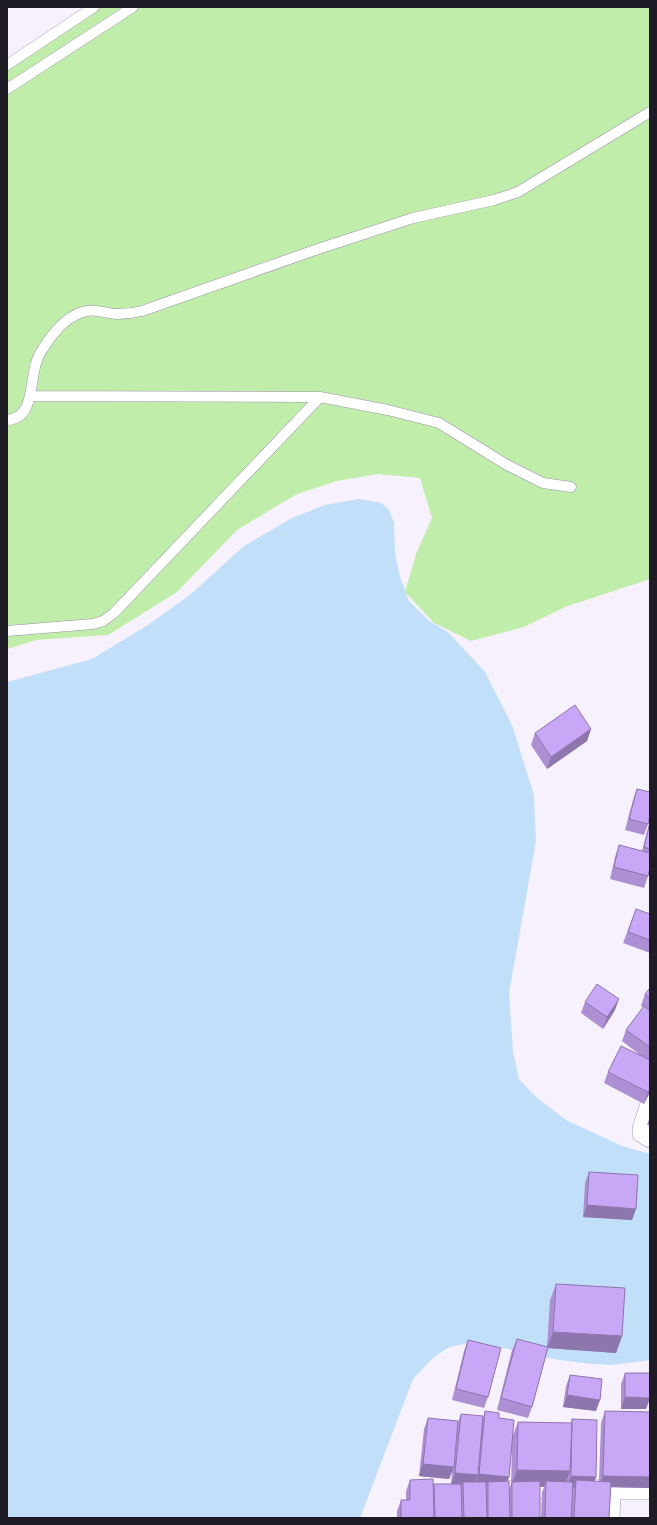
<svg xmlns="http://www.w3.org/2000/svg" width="657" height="1525" viewBox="0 0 657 1525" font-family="'Golos Text',sans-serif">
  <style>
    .green { fill: #c0eda9 }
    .water { fill: #c1dff8 }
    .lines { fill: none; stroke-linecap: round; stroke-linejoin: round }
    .lane-casing { stroke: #9c92ab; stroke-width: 11 }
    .street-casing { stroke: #9c92ab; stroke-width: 20 }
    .lane { stroke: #fff; stroke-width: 10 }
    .street { stroke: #fff; stroke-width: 19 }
    .wall { fill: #ad90d4; fill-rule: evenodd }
    .shaded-wall { fill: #8d75ad }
    .building { fill: #c9a7f7; stroke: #8d75ad }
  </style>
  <rect width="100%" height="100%" fill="#f6f1fc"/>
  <path class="green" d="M92,7H650V579L565,607L524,627L471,641L434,623L405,592L416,554L432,518L420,478L378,474L337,481L297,494L237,530L177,592L108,635L36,640L7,649V68Z"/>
  <path class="water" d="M359,499L381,503L389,510L394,522L395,553L400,577L409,601L428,620L449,633L485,672L512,725L534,795L536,841L509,993L513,1051L519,1079L535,1096L566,1120L622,1146L650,1154V1360L612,1365L593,1364L559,1360L474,1342L449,1347L434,1357L413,1379L360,1518H7V682L92,659L148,625L191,594L244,546L292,518L325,505Z"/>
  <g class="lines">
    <g class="lane-casing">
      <path id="lane" d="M7,65L94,7
        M7,89L133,7
        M30,396L320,397L388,410L439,423L507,465L543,483L571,487
        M7,420C39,418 26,373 42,350C52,334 67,314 87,311C97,309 108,314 118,314C126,314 134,313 142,311L318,249L413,218L494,200L518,192L650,112
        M7,631L93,624L103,621L114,613L320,397"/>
    </g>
    <g class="street-casing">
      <path id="street" d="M650,1104L642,1129V1133L650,1138
        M515,1489L650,1490
        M610,1518L611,1490"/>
    </g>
    <use href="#lane" class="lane"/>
    <use href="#street" class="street"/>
  </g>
  <path class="wall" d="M591,729L587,741L547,769L531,745L535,733Z
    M637,789L648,824L644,835L625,830L633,800Z
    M650,820V867L648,876L644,888L610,879L615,857L619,845L642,851Z
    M636,909L650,914V953L623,943Z
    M650,988V1092L644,1104L604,1083L608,1072L644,1058L622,1041L626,1030L643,1007L641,1006L645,994Z
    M585,1002L615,1010L603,1029L581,1013Z
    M650,1116V1126L647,1125Z
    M589,1172L632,1220L583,1217L585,1183Z
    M556,1284L622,1336L616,1353L548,1348L532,1407L528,1418L497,1410L512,1350L517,1339L547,1347L550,1300Z
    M468,1340L488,1397L484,1408L452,1400L464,1351Z
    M625,1373L646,1409H621V1384Z
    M570,1375L596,1411L563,1407L566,1386Z
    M485,1411L499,1418L513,1435L518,1422L571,1423L572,1419L596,1477L594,1481L599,1482L601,1423L605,1411L650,1412V1488L611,1487L609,1518H541L542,1492L544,1487H540V1518H397V1511L401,1500H406V1491L410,1480L433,1487L434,1484H451L452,1471L449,1479L419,1476L424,1429L428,1418L458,1422L461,1414L483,1418ZM512,1447L511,1484L509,1489L507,1481L509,1477Z"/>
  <path class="shaded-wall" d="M591,729L587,741L547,769L551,757Z
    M619,999L615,1010L603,1029L607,1017Z
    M650,1089V1092L644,1104L648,1092Z
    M587,1205L636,1209L632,1220L583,1217Z
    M553,1332L622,1336L616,1353L547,1348Z
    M567,1395L600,1400L596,1411L563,1407Z
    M625,1397L650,1398V1399L646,1409H621Z
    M423,1464L454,1467L449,1479L419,1476Z
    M517,1470L570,1471L564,1488L546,1481L544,1487H512V1484Z
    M455,1473L478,1475L473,1487L463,1482L462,1486L451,1485Z
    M479,1474L509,1477L505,1488L488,1482L486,1486L475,1485Z
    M571,1476L596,1477L592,1488L576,1480L574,1488H566Z
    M603,1476L650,1477V1488L599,1487Z"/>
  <path class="building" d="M575,705L591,729L551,757L535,733Z
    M637,789L650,792V816L648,824L629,819Z
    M650,823V849L644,847Z
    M619,845L650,853V867L648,876L614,867Z
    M636,909L650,914V940L628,932Z
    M597,984L619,999L607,1017L585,1002Z
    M650,988V998L645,994Z
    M644,1006L650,1011V1047L626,1030Z
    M621,1046L650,1060V1089L648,1092L608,1072Z
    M589,1172L638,1175L636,1209L587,1205Z
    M556,1284L625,1288L622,1336L553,1332Z
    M517,1339L548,1347L532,1407L501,1398Z
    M468,1340L501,1348L488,1397L456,1389Z
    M625,1373H650V1398L625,1397Z
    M570,1375L602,1379L600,1400L567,1395Z
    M485,1411L499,1413V1418L514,1420L509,1477L479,1474Z
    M605,1411L650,1412V1477L603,1476Z
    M461,1414L483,1416L478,1475L455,1473Z
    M428,1418L458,1421L454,1467L423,1464Z
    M572,1419L597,1420L596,1477L571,1476Z
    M518,1422L572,1423L570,1471L517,1470Z
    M433,1479L434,1518H401V1500H410V1480Z
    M576,1480L611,1482L609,1518H574Z
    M509,1481L510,1518H488V1482Z
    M540,1481V1518H512V1482Z
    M546,1481L573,1482L571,1518H545Z
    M463,1482H486L487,1518H464Z
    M434,1484H461L462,1518H435Z"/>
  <rect width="657" height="1525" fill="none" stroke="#1e1b24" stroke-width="16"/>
</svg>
